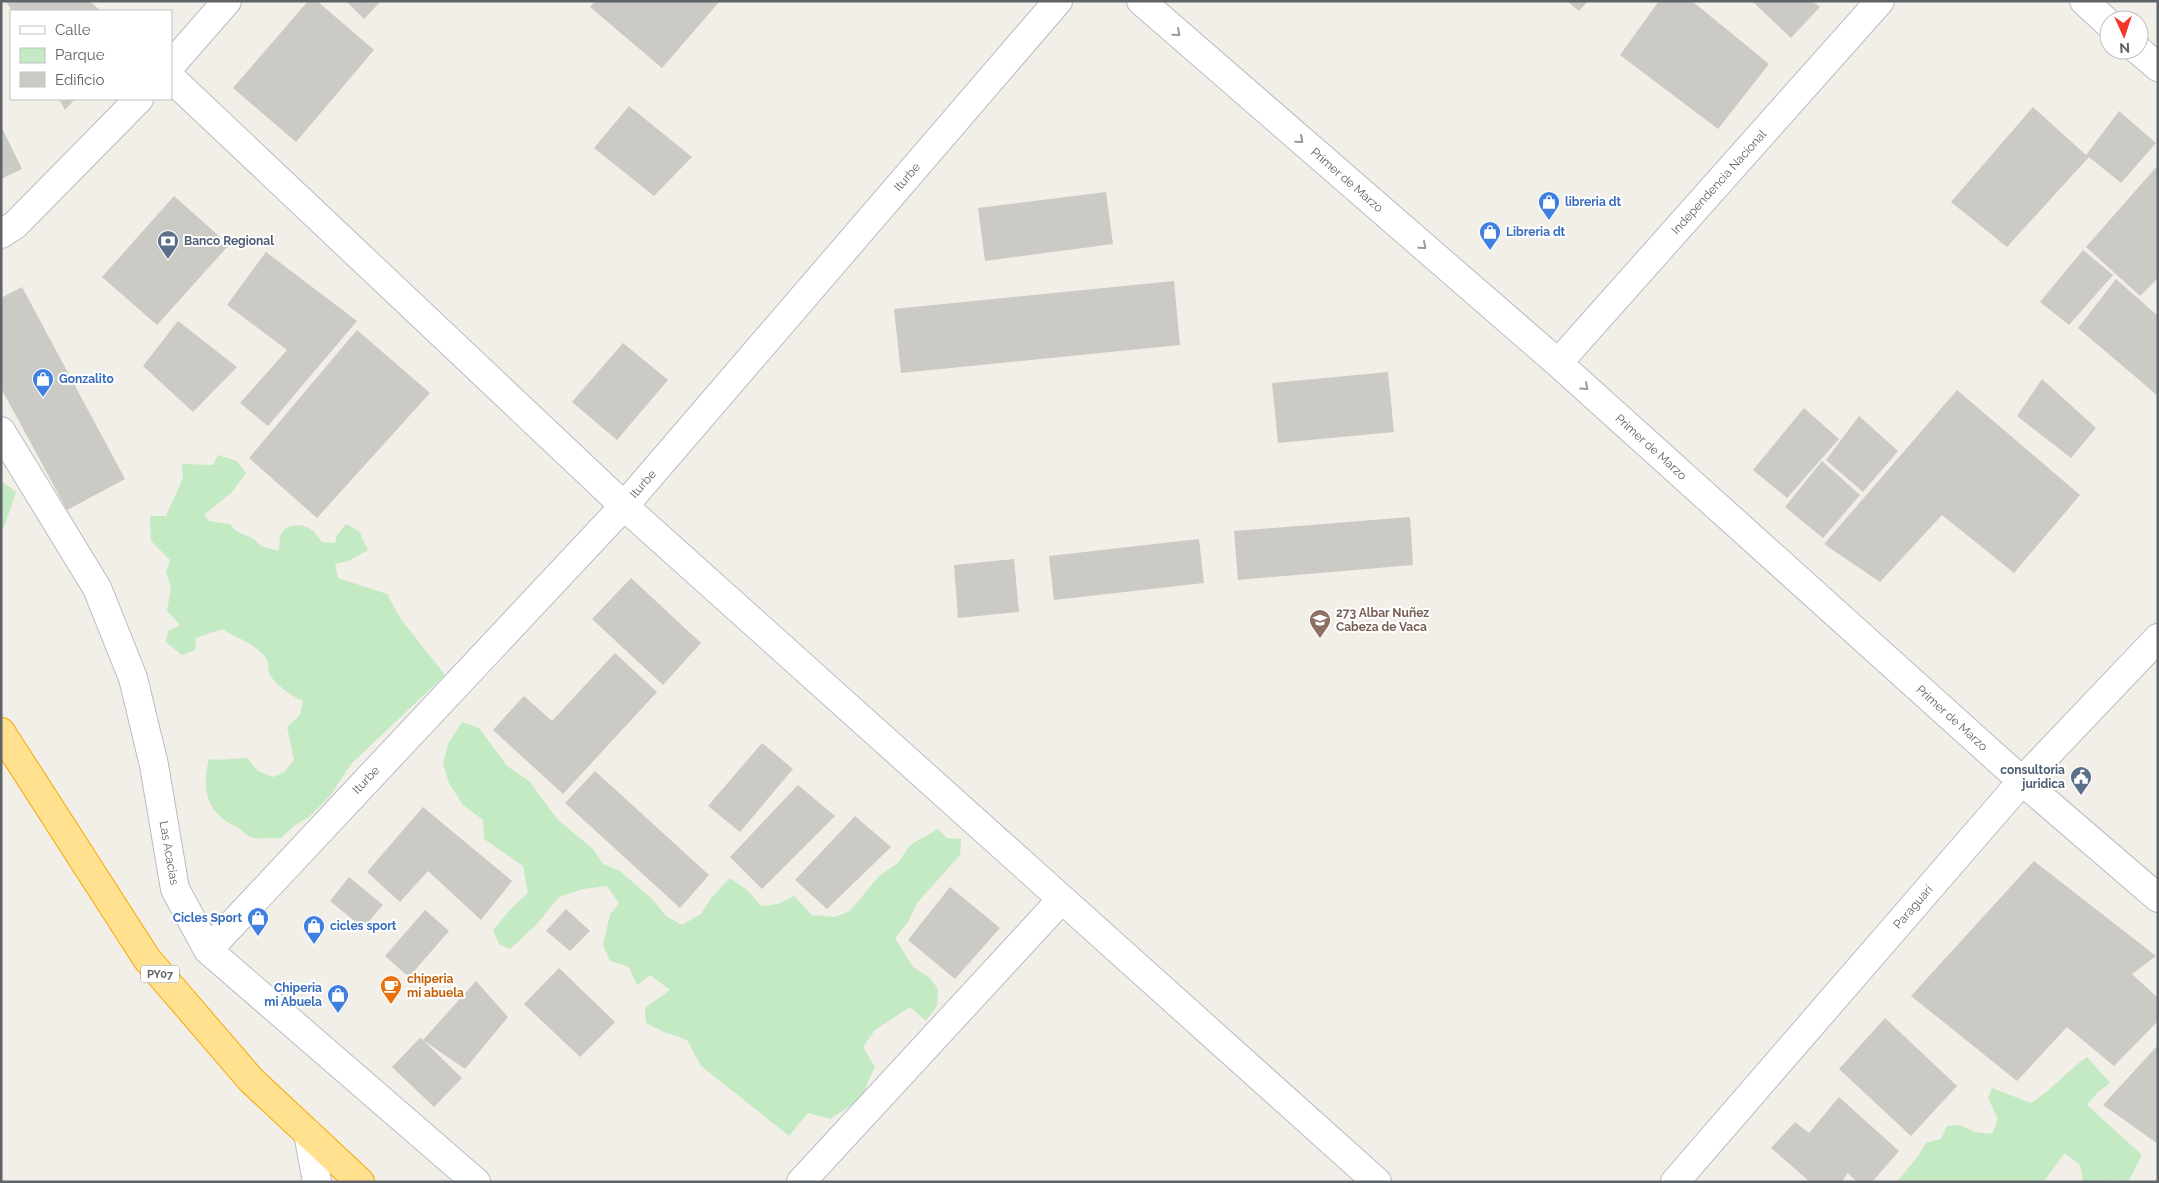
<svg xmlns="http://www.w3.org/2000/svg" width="2159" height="1183" viewBox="0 0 2159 1183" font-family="Raleway,sans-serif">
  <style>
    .green { fill: #c3eac2 }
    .building { fill: #cccac4 }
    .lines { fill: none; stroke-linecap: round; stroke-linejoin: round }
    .minor-casing { stroke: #b9bcc1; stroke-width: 30 }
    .highway-casing { stroke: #f8a700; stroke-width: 30 }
    .minor { stroke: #fff; stroke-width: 28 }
    .highway { stroke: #ffe190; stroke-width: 28 }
    .oneway { stroke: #969a9d }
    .labels { text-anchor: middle; stroke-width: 4; stroke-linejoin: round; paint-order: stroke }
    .shield { fill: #fff; stroke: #8e9295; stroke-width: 1 }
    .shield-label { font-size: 11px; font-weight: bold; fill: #5e6368 }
    .street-label { font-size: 12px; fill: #5e6368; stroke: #fff }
    .shop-label { font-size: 12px; font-weight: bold; fill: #366cbe; stroke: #fff; text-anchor: start }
    .service-label { font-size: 12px; font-weight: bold; fill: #4e5e75; stroke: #fff; text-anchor: start }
    .education-label { font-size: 12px; font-weight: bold; fill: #785e54; stroke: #fff; text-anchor: start }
    .food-label { font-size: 12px; font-weight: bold; fill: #c56008; stroke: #fff; text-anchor: start }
  </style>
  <rect width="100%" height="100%" fill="#f1efe7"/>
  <path class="green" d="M218,455L237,461L246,473L232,492L204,515L209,521L230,524L236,531L254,539L261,546L278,551C280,546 279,540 281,535C285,523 303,523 312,530C316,533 319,539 322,542L335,543L337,535L346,524L359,531L368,550L348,561L335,564L338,578L387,594L400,618L445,675L351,764L330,796L309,817L295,825L281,838C272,838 262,839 253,838C247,836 242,830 237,827C207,814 201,790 209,759C222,761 233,758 247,758L258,771L273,777L284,772L294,760L287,727L300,715L303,701C293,697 276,685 270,675C268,670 269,664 267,660C259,645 235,637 222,629L196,638L195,650L182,655L166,642L168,631L180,625L167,611L171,587L166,573L170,560L151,541L150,516H166L183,478L182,464L213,465Z
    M1,481L16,492L4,527H1Z
    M462,722L479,728L507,766L529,781L558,820L593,849L603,864L620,871L652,899L666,916L682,925L701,914L712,897L730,878L747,890L761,906L778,904L794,896L812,915L835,917L850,911L879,876L898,863L910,845L938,829L947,838L961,839L960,855L917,903L908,922L895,938L913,967L930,978L938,989L937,1006L926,1021L910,1007L875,1030L863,1047L875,1067L867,1084L864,1097L830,1119L808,1113L789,1136L701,1066L687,1040L664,1032L646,1023L645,1008L670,990L650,975L637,985L629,967L610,961L603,945L610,915L619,903L607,886L583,889L559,897L536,925L510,949L499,944L493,930L510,910L528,893L523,866L484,839L483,820L463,805L449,783L443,764L448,744Z
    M2087,1057L2110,1083L2098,1092L2087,1105L2142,1155L2128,1182L2117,1180L2083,1182L2080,1165L2065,1153L2043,1182H1897L1918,1156L1926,1143L1941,1139L1947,1126L1960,1125L1975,1132L1992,1134L1998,1119L1988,1098L1992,1088L2031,1103C2052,1090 2067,1071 2087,1057Z"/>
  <path class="building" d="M6,1H89L101,11H12Z
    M308,1H317L374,50L296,142L233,88Z
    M346,1H381L364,19Z
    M595,1H720L662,68L590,7Z
    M1567,1H1588L1579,11Z
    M1659,1H1692L1769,64L1718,129L1620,55Z
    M1752,1H1812L1820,7L1791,38Z
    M59,99H75L65,110Z
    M629,106L692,157L654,196L594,148Z
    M2033,107L2086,155L2119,111L2156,143L2121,183L2089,157L2007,247L1951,202Z
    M1,126L22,169L1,179Z
    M2158,165V278L2140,296L2086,247Z
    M1106,192L1113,244L985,261L978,208Z
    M174,196L229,245L157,325L102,277Z
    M2083,250L2113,275L2069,325L2040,302Z
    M266,252L357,321L268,426L240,403L287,350L227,305Z
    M2116,279L2158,316V396L2078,328Z
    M1174,281L1180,345L901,373L894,309Z
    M22,287L125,479L67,510L1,388V298Z
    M178,321L237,367L193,412L143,366Z
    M357,330L430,393L317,518L249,458Z
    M623,343L668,380L617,440L572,402Z
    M1388,372L1394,432L1278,443L1272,383Z
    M2042,379L2096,428L2071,458L2017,416Z
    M1957,390L2080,495L2014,573L1942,515L1880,582L1824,544Z
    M1804,408L1839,439L1787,498L1753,470Z
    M1859,416L1898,451L1863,492L1826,460Z
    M1822,461L1860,495L1823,538L1785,507Z
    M1410,517L1413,565L1238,580L1234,531Z
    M1199,539L1204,583L1054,600L1049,556Z
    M1014,559L1019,612L958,618L954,565Z
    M631,578L701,643L663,685L592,619Z
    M615,653L657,692L563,794L493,730L524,696L552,721Z
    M762,743L793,769L740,832L708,806Z
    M595,771L709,875L680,908L565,803Z
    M798,785L835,816L762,889L730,857Z
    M423,807L512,881L481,920L428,871L400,902L367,872Z
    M855,816L891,847L827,909L795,880Z
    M2034,861L2156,956L2132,974L2158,998V1021L2114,1066L2067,1027L2017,1081L1911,996Z
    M349,877L383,905L363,928L330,901Z
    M950,887L1000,928L955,979L908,940Z
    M566,909L590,931L570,951L546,931Z
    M425,910L449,931L409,977L385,956Z
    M559,968L615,1022L580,1057L524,1004Z
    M476,981L508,1017L465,1069L423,1040L462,1078L434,1107L392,1067L420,1038L423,1040Z
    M1885,1018L1957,1086L1911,1136L1839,1069Z
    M2158,1045V1144L2103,1105Z
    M1839,1097L1899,1151L1872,1182H1857L1848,1173L1841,1182H1810L1771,1148L1795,1122L1809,1133Z"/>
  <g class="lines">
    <g class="minor-casing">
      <path id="minor" d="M1141,1L1558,363L2022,781L2158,898
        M2084,1L2109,24
        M2138,50L2158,67
        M171,65L227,1
        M171,78L624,506L1377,1182
        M1,234L15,225L139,99
        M1558,363L1880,1
        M1,431L97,588L133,678L154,765L175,889L208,950L476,1182
        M208,950L624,506L1058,1
        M308,1133L317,1182
        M801,1182L1061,900
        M1675,1182L2022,781L2158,638"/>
    </g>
    <g class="highway-casing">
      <path id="highway" d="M1,732L147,959L251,1080L360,1182"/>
    </g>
    <use href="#minor" class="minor"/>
    <use href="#highway" class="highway"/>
  </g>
  <defs><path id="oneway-chevron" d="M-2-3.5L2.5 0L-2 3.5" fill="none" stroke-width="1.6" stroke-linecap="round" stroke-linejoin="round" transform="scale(1.25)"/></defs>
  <g class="oneway">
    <use href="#oneway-chevron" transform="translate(1177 33) rotate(41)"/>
    <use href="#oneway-chevron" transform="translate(1300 140) rotate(41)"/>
    <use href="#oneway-chevron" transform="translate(1423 246) rotate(41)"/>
    <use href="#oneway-chevron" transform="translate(1585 387) rotate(42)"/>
  </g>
  <defs>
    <g id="shop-pin" transform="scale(1.125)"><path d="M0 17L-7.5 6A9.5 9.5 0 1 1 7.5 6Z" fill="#3f7fe0" stroke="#fff"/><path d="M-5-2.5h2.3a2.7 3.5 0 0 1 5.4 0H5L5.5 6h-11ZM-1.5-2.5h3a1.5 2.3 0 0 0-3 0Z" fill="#fff"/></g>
    <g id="bank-pin" transform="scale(1.125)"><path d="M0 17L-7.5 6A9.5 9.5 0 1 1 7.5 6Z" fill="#5c6f8a" stroke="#fff"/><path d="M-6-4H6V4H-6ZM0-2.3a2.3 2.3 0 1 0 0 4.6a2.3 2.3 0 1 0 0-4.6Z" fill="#fff"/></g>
    <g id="school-pin" transform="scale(1.125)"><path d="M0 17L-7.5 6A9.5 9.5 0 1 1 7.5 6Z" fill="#8d6e63" stroke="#fff"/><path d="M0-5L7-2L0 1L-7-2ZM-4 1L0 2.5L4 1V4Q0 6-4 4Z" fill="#fff"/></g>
    <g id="civic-pin" transform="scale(1.125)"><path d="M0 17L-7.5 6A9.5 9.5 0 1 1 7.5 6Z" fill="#5c6f8a" stroke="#fff"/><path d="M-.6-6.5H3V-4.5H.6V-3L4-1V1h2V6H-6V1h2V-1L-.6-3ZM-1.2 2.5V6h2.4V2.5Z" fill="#fff"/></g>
    <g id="cafe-pin" transform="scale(1.125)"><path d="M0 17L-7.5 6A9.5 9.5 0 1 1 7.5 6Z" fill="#e8710a" stroke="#fff"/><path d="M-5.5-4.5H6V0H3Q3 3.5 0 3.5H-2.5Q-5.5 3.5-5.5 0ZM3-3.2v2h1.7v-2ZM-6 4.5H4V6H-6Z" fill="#fff"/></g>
  </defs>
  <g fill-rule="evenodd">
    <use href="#shop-pin" x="1549" y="202"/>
    <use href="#shop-pin" x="1490" y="232"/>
    <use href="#bank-pin" x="168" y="241"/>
    <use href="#shop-pin" x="43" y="379"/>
    <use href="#school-pin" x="1320" y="620"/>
    <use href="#civic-pin" x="2081" y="777"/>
    <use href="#shop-pin" x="258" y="918"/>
    <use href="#shop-pin" x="314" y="926"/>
    <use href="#cafe-pin" x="391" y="986"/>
    <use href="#shop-pin" x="338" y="995"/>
  </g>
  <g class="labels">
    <rect class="shield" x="141" y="965.5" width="38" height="17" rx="4"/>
    <g class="shield-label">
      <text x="160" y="978">PY07</text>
    </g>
    <g class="street-label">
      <text transform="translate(907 177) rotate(-49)" y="4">Iturbe</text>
      <text transform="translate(1347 180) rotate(41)" y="4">Primer de Marzo</text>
      <text transform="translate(1719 182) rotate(-48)" y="4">Independencia Nacional</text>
      <text transform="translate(1651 447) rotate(42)" y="4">Primer de Marzo</text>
      <text transform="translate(643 484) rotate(-49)" y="4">Iturbe</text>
      <text transform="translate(1952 718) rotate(42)" y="4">Primer de Marzo</text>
      <text transform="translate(366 780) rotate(-47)" y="4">Iturbe</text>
      <text transform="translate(169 853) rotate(80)" y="4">Las Acacias</text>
      <text transform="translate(1913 907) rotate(-49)" y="4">Paraguarí</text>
    </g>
    <g class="shop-label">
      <text x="1565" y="206">libreria dt</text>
      <text x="1506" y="236">Libreria dt</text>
      <text x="59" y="383">Gonzalito</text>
      <text x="242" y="922" text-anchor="end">Cicles Sport</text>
      <text x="330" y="930">cicles sport</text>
      <text x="322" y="992" text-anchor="end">Chiperia<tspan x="322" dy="14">mi Abuela</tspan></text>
    </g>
    <g class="service-label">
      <text x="184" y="245">Banco Regional</text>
      <text x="2065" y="774" text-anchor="end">consultoria<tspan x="2065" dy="14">juridica</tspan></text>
    </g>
    <g class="education-label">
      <text x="1336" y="617">273 Albar Nuñez<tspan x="1336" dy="14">Cabeza de Vaca</tspan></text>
    </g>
    <g class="food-label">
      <text x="407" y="983">chiperia<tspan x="407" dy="14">mi abuela</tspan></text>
    </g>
  </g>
  <rect width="2159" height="1183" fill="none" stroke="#5e6368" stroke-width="5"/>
  <rect x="10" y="10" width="162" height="90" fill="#ffffff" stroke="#bfc1c3"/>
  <rect x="20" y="26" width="25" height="8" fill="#ffffff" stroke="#bfc1c3"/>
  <text x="55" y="35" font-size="15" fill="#5e6368">Calle</text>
  <rect x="20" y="48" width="25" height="15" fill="#c3eac2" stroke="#bfc1c3"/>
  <text x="55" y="60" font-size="15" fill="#5e6368">Parque</text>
  <rect x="20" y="72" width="25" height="15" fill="#cccac4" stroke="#bfc1c3"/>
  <text x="55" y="85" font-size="15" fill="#5e6368">Edificio</text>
  <g transform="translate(2124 35) rotate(177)"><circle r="24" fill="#ffffff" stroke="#bfc1c3"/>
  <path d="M0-4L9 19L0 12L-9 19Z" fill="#f53629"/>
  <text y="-8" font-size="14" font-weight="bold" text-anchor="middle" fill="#5e6368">N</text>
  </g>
</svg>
